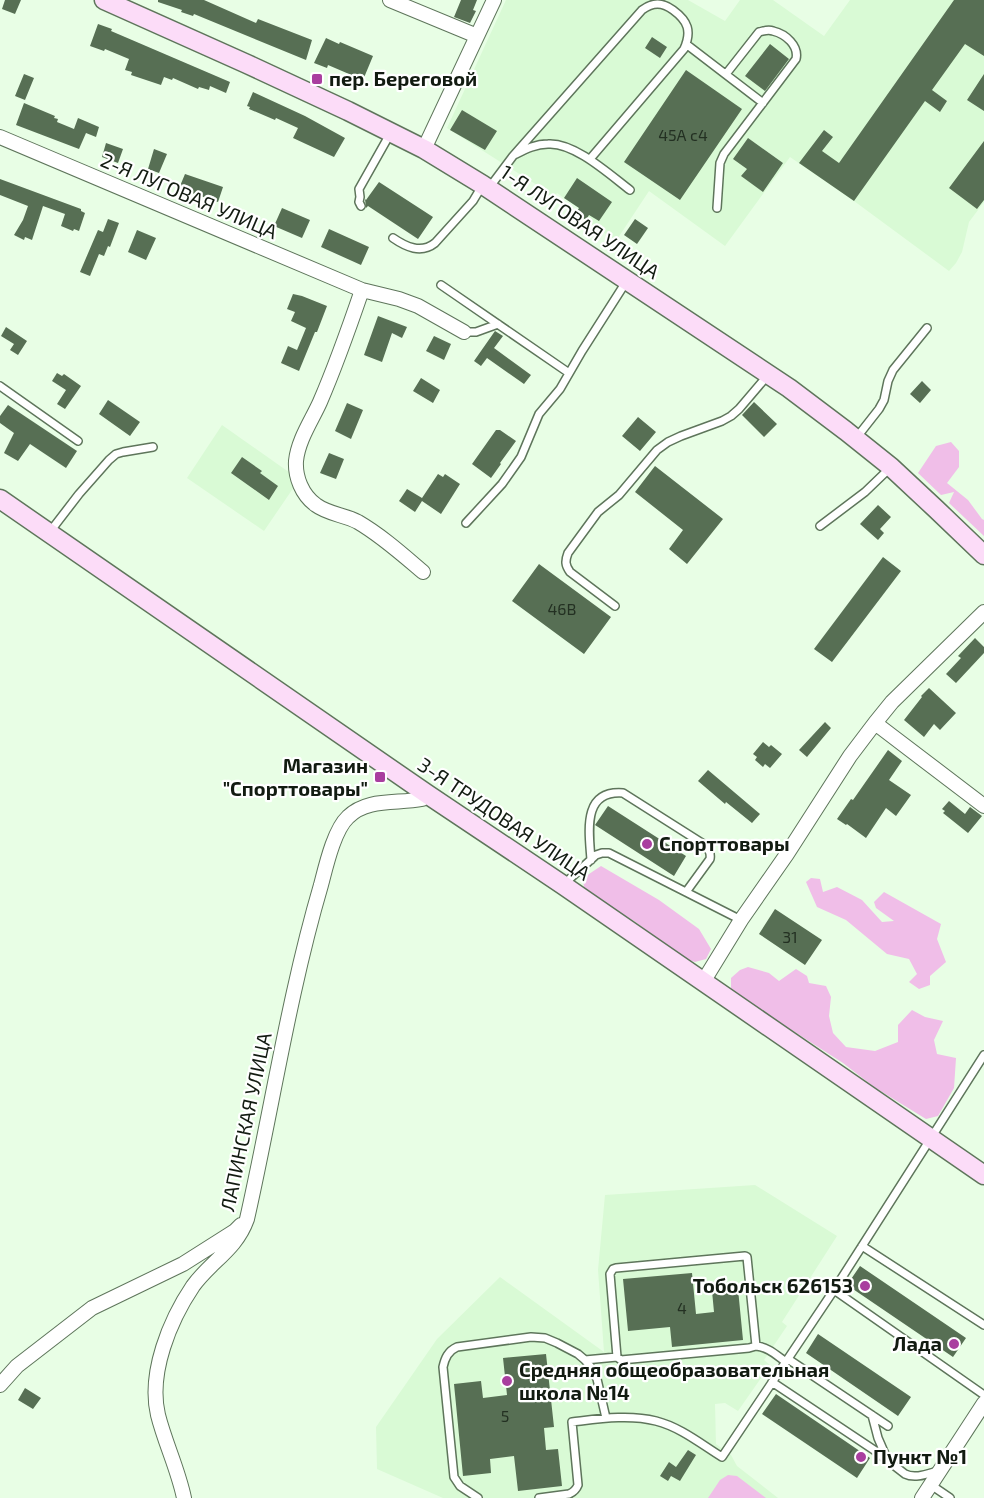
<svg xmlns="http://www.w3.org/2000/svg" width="984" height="1498" viewBox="0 0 984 1498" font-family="'Exo 2',sans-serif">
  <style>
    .built { fill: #d9fad5 }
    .green { fill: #f0bee8 }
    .building { fill: #576f54 }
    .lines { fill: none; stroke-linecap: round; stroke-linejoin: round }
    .lane-casing { stroke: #5e755b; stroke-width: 10 }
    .street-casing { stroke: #5e755b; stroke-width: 16 }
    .secondary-casing { stroke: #5e755b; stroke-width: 21 }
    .lane { stroke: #fff; stroke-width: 7 }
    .street { stroke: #fff; stroke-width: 14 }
    .secondary { stroke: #fcdcf8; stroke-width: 18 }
    .poi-dot { fill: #a93e9f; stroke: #fff; stroke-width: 2 }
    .labels { text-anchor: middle; stroke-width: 4.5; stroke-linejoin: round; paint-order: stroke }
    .number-label { font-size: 16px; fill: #233022 }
    .poi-label { font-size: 20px; font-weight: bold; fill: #121b11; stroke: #fff; text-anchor: start }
    .street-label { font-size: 20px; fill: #121b11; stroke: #fff }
  </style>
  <rect width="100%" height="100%" fill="#e8fee5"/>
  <path class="built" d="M506,0H688L725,21L740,0H773L824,36L850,0H984V202L969,222L962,252L956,263L949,271L854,201L790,157L725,246L649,191L616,241L576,213L579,208L564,198L557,193L551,202L534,191L537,185L447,128Z
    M222,425L293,475L294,487L264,531L187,478Z
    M755,1185L837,1236L782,1322L787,1326L764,1360L770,1365L738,1411L725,1403L715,1404L716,1444L731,1455L737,1466L778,1498H443L377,1469L376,1427L437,1339L500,1277L604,1352L598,1270L605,1195Z"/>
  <path class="green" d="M951,442L959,451V467L947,483L968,500L982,519L984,520V536L949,503L954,492L941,495L918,473L936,446Z
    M601,866L659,900L699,929L711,949L706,959L695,962L683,958L634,921L585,892L583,881L589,874Z
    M811,878L820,879L823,892L837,887L862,900L882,922L894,921L876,908L874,902L884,892L941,924L937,939L946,962L930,976V985L919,989L909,982L917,974L909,959L887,954L846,920L817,907L806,882Z
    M748,967L769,973L779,981L796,969L807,976L809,983L826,986L831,997L829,1016L833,1033L846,1047L875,1051L898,1042V1025L912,1010L925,1017L943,1021L934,1040L937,1054L956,1058L954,1088L938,1116L926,1119L874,1087L843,1063L751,1004L731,989V978L740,970Z
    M728,1475L737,1476L766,1498H708L720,1480Z"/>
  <path class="building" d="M5,0H21L15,14L2,9Z
    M158,0H204L256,23L258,19L312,40L306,60L194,14L193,16L181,12L182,10L158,2Z
    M461,0H477L473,10L476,11L470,23L454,17Z
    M954,0H984V56L965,44L932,90L947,101L940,112L925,101L854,201L799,163L824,130L833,137L822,151L839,163Z
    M98,24L112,29L111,31L230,82L226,93L210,86L209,90L199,87L198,89L173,78L172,80L164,77L161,85L131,75L132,72L125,70L129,59L105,49L104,51L90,46Z
    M652,37L667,47L660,58L645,48Z
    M326,38L339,44L340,42L373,56L363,80L328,65L327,68L314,63Z
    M770,44L789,59L765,91L745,76Z
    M686,70L742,109L680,200L624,162Z
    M24,74L34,78L25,100L15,96Z
    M984,74V111L967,100Z
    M253,92L305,116L345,138L334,157L293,138L298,128L276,118L275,120L249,109L250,107L247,106Z
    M24,103L55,116L54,118L58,119L57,122L74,129L78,118L99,127L96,137L86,133L79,149L16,125Z
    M462,110L497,131L485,150L450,130Z
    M748,138L783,163L763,192L741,176L747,169L733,159Z
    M984,141V200L977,209L949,188Z
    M106,143L123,149L118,163L102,157Z
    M154,149L167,154L159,173L148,169Z
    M185,174L223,187L218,202L189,192L190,190L180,186Z
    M577,178L612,202L599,221L589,215L586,220L576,213L579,208L564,198Z
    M0,179L81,209V211L85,213L79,231L74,229L73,231L61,226L65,214L43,206L32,240L25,237L24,240L14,235L23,220L28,206L0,195Z
    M379,182L433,217L418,239L368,206L366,208L365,199L366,200Z
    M282,208L310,220L302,238L274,226Z
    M108,219L119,223L110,247L108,246L104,256L99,254L90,276L80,272L98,230L103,232Z
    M635,219L648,228L637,244L624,235Z
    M329,229L369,247L361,265L321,247Z
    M137,230L156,238L146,260L128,252Z
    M293,294L302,296L327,306L317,332H315L299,371L281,363L288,346L297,350L306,328L291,321L295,312L287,309Z
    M378,316L407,327L402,338L392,333L382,362L364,355Z
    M6,327L27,341L18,355L10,350L14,344L1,336Z
    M495,331L503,336L494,348L531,375L524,384L487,358L481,366L474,361Z
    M434,336L451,344L444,360L426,351Z
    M57,373L62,376L64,374L81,386L65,409L57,404L66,390L52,381Z
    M421,378L440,390L433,403L413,391Z
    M922,381L931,390L920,403L910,394Z
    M108,400L140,422L130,436L99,414Z
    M754,402L777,424L764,437L742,415Z
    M347,403L363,410L351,439L335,431Z
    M8,405L77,451L66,468L30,444L18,461L4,453L14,433L0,423V416Z
    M638,417L656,432L640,451L622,436Z
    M496,430H500L516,441L500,463L501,464L491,478L472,464Z
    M329,453L344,459L336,479L320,473Z
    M242,457L262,471L260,473L278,486L269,500L231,473Z
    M655,466L723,519L687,564L669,549L683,530L635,492Z
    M438,474L443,477L445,474L460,484L441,514L422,501L415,512L399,501L407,489L422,498Z
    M878,505L891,517L880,529L884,533L878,540L860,524Z
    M883,557L901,571L832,662L814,649Z
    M539,564L611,617L584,654L512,601Z
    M975,638L984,647V653L956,683L946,674L961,658L958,656Z
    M929,688L956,713L940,730L934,724L924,737L904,720L922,697L921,696Z
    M825,722L831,728L807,757L799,750Z
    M763,742L769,747L771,745L782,754L770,768L765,764L763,767L755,760L757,757L753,754Z
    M888,750L902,761L889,780L911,795L896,816L886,808L866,838L847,824L846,825L837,819L851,799L853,800Z
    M708,770L760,814L752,823L726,802L725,804L698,781Z
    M949,801L965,814L970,807L982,816L968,833L943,813L945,811L942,809Z
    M608,806L686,856L674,876L595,825Z
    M775,909L822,940L805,965L759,934Z
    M860,1266L966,1338L953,1357L847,1285Z
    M692,1273L696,1314L714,1312L712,1291L738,1289L743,1340L672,1347L670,1327L628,1331L623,1279Z
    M818,1334L911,1397L898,1416L806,1353Z
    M546,1354L554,1427L544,1428L546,1450L558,1449L562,1486L518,1491L514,1456L490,1459L491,1473L463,1476L454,1384L481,1381L483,1398L507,1395L503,1358Z
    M25,1388L41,1398L33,1409L18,1400Z
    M776,1394L870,1458L857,1478L762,1414Z
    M688,1450L696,1455L680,1481L671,1476L668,1481L660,1476L669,1462L676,1467Z"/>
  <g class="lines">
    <g class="lane-casing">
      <path id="lane" d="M686,44L763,103
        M516,154C526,149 536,144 548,144C574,142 609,174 630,190
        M489,188L513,156L642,10C653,2 662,2 673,10C688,21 692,31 684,49L590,159
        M361,206L359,202L360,197L359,189L390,134
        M717,208L720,163L724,154L796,59C799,46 786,34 773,31C768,29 764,31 759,32L726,74
        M393,238C406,247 421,254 435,243L473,201L482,186
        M441,285L569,373
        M464,332H476L498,324
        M0,386L78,441
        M857,437L879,409L884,400L888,381L893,370L927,328
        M466,523L502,484L521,457L539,414L560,389L582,351L626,282
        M820,526L865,492L891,467
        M49,533L79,494L109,460L116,454L123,452L153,447
        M615,606L570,572C565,565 565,561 568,553L598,512L619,495L657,450L668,442L681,436L722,421L731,416L739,409L768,375
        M591,860C589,831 582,790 623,793L705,845C709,850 711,853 710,859L686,892
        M564,884L596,855L602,853H609L741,920
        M862,1246L984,1325
        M834,1290L984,1395
        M756,1346C768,1347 776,1355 786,1362
        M788,1359L888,1426
        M585,1360L617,1357L610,1274L613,1269L616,1268L745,1256L747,1257L756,1346L749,1348L621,1360L617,1357
        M772,1382L874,1450L905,1474C915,1479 927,1474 938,1471
        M872,1415L878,1438L888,1461
        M931,1485L950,1498
        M478,1498L460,1486L454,1477L443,1367C445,1358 448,1351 457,1347L531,1337L545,1338L557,1343L578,1354L585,1360L590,1366L597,1379L606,1418
        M539,1498L569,1494C574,1492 576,1490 578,1485L572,1422C598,1419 629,1414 656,1421C680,1427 701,1444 722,1457L834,1290L984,1055"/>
    </g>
    <g class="street-casing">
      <path id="street" d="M390,0L477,36
        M0,137L362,290L399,299L418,306L464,332
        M424,149L494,0
        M362,290C349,328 336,365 320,402C312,420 298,440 296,461C295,477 302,495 316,505C328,514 345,515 358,522C382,536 403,555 423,572
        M875,723L984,806
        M703,982L741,920L787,854L850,756L875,723L892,702L984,612
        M0,1385L17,1366L92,1308L183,1264L235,1231L241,1225
        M184,1498C178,1469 165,1443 158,1415C148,1373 170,1320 193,1286C211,1261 236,1250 247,1219C272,1108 289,994 321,885C326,866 334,830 348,817C367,798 397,804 422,799L427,794
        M922,1498L984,1403"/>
    </g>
    <g class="secondary-casing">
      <path id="secondary" d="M104,0L247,64L348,111L424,149L483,185L789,388L846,431L891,467L936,509L984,555
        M0,499L427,794L563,885L984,1175"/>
    </g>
    <use href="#lane" class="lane"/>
    <use href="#street" class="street"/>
    <use href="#secondary" class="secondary"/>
  </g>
  <g class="poi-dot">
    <rect x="311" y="73" width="12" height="12" rx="3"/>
    <rect x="374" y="771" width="12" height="12" rx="3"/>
    <circle cx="647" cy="844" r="6"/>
    <circle cx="865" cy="1286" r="6"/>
    <circle cx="954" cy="1344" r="6"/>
    <circle cx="507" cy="1381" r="6"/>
    <circle cx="861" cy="1457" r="6"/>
  </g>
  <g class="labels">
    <g class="number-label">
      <text x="683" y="141">45А с4</text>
      <text x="562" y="615">46В</text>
      <text x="790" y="943">31</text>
      <text x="682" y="1314">4</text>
      <text x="505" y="1422">5</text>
    </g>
    <g class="poi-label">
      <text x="329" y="86">пер. Береговой</text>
      <text x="368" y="773" text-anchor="end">Магазин<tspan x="368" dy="23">"Спорттовары"</tspan></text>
      <text x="659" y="851">Спорттовары</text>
      <text x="853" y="1293" text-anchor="end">Тобольск 626153</text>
      <text x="942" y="1351" text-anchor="end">Лада</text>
      <text x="519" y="1377">Средняя общеобразовательная<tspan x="519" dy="23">школа №14</tspan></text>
      <text x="873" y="1464">Пункт №1</text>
    </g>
    <g class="street-label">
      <text transform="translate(189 196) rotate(23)" y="7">2-Я ЛУГОВАЯ УЛИЦА</text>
      <text transform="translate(580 222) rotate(34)" y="7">1-Я ЛУГОВАЯ УЛИЦА</text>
      <text transform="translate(504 819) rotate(34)" y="7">3-Я ТРУДОВАЯ УЛИЦА</text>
      <text transform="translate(246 1122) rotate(-78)" y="7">ЛАПИНСКАЯ УЛИЦА</text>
    </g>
  </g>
</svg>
